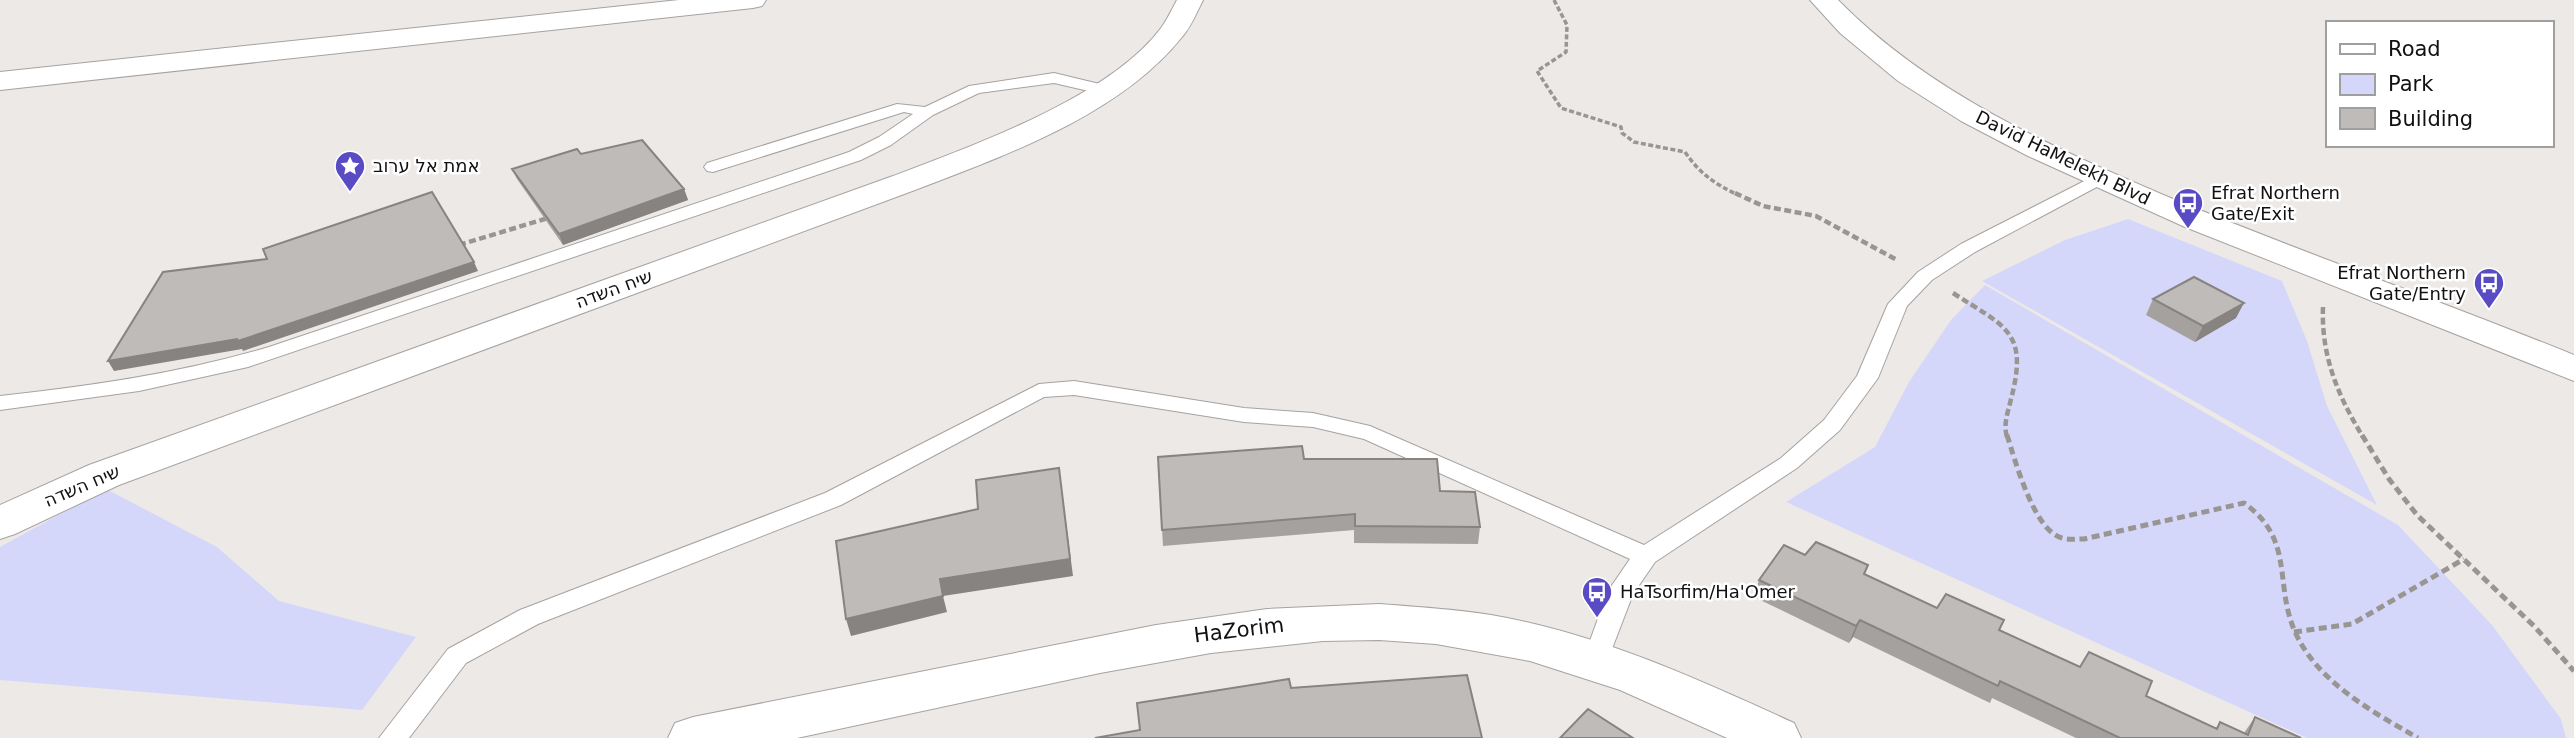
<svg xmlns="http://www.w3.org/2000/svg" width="2574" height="738" viewBox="0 0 2574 738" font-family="'DejaVu Sans',Heebo,sans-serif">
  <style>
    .green { fill: #d5d7fa }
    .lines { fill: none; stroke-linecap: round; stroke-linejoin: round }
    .lane-casing { stroke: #a6a2a0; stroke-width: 2 }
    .street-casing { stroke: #a6a2a0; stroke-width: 2 }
    .secondary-casing { stroke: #a6a2a0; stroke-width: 2 }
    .path-far2 { stroke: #989593; stroke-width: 3.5; stroke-dasharray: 5 2.5; stroke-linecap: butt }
    .path-far1 { stroke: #989593; stroke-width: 4.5; stroke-dasharray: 7 3.5; stroke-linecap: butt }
    .path { stroke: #989593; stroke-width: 5; stroke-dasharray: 8 4.5; stroke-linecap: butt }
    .lane { fill: #fff; fill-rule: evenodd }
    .street { fill: #fff; fill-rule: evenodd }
    .secondary { fill: #fff; fill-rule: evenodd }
    .wall { fill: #a4a19e }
    .shaded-wall { fill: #868381 }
    .building { fill: #bfbbb8; stroke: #868381; stroke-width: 2 }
    .labels { text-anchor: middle; stroke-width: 5; stroke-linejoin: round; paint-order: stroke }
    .street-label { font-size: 18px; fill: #121010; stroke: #fff }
    .poi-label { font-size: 18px; fill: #121010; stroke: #fff; text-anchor: start }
    .near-street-label { font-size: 21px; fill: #121010; stroke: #fff }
  </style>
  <rect width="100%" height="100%" fill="#ede9e6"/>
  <path class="green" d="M2128,219L2282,281L2307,341L2327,406L2377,505L1982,281L2065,240Z
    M1985,285L2398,525L2492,625L2561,719L2566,738H2307L1786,502L1875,447L1909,382L1951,320Z
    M106,489L217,547L279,601L416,637L362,710L0,680V547Z"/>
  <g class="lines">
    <g class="lane-casing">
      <path id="lane" d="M1054,73L1112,87L1114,90L1106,95L1054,83L979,93L933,115L891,145L861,160L248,367L139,391L0,410V396C91,386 181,373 269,347L849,152L879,137L913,114L904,112L713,172L707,171L704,167L707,163L897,104L925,107L969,86Z
        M2100,173L2106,174L2109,178L2106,182L1975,252L1932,280L1907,306L1878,378L1840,430L1797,468L1655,562L1633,594L1605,667L1596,670L1587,667L1583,660L1608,591L1630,559L1364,439L1313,427L1244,422L1074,395L1044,397L841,505L538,624L466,663L409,738H379L448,649L520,610L825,493L1039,384L1074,381L1244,408L1313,413L1370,426L1644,545L1781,458L1824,420L1857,376L1888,304L1918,272L1961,244Z"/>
    </g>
    <g class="street-casing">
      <path id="street" d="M679,0H766L762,6L753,8L0,90V72Z
        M1177,0H1203C1197,12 1191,27 1182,37C1120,115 1006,155 915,190L119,485L15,534L0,539V505L89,465L893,176C972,146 1110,97 1161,28C1167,20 1172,9 1177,0Z
        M1379,604C1417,607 1454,609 1491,615C1597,633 1698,679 1794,723L1801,738H1727L1620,690L1530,661L1436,644L1379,640L1323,641L1211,653L1100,673L797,738H668L675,723L693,717L1156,625L1267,609Z"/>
    </g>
    <g class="secondary-casing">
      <path id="secondary" d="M1810,0H1838C1930,94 2054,148 2173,199C2306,254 2441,301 2574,355V381L2185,227L2028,156L1961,121L1898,81L1840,33Z"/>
    </g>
    <path class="path-far2" d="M1554,0L1567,25L1566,52L1537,71L1561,108L1621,127L1622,133L1634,142L1685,152C1700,174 1715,184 1738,195"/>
    <path class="path-far1" d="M1735,193L1763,206L1816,216L1897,260
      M459,245L548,218
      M1953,293C2005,327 2029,331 2011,399C2008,413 2003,423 2007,437
      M2323,307C2321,356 2338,396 2363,437"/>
    <path class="path" d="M2007,435C2015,460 2034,531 2062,538C2069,540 2077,539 2084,539L2244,503C2296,540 2273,585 2296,634C2319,683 2373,712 2418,738
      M2362,435L2389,479L2417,515L2534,626L2574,671
      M2294,632L2352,624L2464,559"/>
    <use href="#lane" class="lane"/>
    <use href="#street" class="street"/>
    <use href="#secondary" class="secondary"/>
  </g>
  <path class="wall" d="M581,154L684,189L688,200L563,245L517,179L512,169Z
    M2153,299L2236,318L2195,342L2146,315Z
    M1158,457L1304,459L1440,491L1480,527L1478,544L1354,543V530L1163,546Z
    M1805,555L1868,565L1865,574L1937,608L2000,630L2216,728L2220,722L2244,733L2255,717L2301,738H2076L1992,698L1990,703L1853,637L1849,643L1754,597L1759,580Z"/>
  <path class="shaded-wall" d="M684,189L688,200L563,245L559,234Z
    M474,262L478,271L243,351L242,349L114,371L108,361Z
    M2244,303L2236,318L2195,342L2203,326Z
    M1059,468L1073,576L943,596L947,612L851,636L846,619L940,579Z
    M1860,620L1853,637L1849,643L1856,626Z"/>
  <path class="building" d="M642,140L684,189L559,234L512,169L577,149L581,154Z
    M432,192L474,262L238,341L237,339L108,361L163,272L267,259L263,249Z
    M2194,277L2244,303L2203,326L2153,299Z
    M1302,446L1304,459H1437L1440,491L1475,492L1480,527L1355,526V514L1162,530L1158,457Z
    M1059,468L1070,559L940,579L943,596L846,619L836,541L978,509L976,480Z
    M1816,542L1868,565L1864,574L1937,608L1946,594L2004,620L1999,630L2080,667L2089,652L2152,681L2146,696L2217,729L2220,722L2248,735L2255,717L2301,738H2120L2000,681L1998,686L1860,620L1856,626L1759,580L1784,545L1805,555Z
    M1467,675L1482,738H1095L1140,730L1137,703L1289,679L1291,688Z
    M1588,709L1633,738H1560Z"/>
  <defs>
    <g id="sight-pin" transform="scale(1.575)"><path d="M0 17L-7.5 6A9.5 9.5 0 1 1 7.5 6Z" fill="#594bc3" stroke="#fff"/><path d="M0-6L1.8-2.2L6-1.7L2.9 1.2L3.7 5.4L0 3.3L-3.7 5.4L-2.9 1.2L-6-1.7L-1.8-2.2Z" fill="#fff"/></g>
    <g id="bus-pin" transform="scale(1.575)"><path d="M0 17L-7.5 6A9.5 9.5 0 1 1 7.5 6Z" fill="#594bc3" stroke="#fff"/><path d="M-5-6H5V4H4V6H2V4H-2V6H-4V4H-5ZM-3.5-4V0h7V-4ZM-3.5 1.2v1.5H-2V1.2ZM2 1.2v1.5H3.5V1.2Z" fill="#fff"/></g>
  </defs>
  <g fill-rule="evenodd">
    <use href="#sight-pin" x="350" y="166"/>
    <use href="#bus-pin" x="2188" y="203"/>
    <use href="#bus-pin" x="2489" y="283"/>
    <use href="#bus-pin" x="1597" y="592"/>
  </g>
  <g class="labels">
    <g class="street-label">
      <text transform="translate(2063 158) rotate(26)" y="6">David HaMelekh Blvd</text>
      <text transform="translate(614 289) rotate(-20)" y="6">שיח השדה</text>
      <text transform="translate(82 486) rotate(-23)" y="6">שיח השדה</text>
    </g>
    <g class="poi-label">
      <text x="373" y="172">אמת אל ערוב</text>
      <text x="2211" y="199">Efrat Northern<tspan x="2211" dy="21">Gate/Exit</tspan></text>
      <text x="2466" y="279" text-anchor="end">Efrat Northern<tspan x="2466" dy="21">Gate/Entry</tspan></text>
      <text x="1620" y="598">HaTsorfim/Ha'Omer</text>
    </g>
    <g class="near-street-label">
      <text transform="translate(1239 630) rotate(-7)" y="7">HaZorim</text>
    </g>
  </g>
  <rect x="2326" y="21" width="228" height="126" fill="#ffffff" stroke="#a09f9f" stroke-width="2"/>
  <rect x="2340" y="44" width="35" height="10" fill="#ffffff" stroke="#a09f9f" stroke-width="2"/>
  <text x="2388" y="56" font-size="21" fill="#121010">Road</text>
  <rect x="2340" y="74" width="35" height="21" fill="#d5d7fa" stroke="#a09f9f" stroke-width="2"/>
  <text x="2388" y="91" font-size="21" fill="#121010">Park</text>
  <rect x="2340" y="108" width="35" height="21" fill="#bfbbb8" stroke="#a09f9f" stroke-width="2"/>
  <text x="2388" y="126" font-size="21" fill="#121010">Building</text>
</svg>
